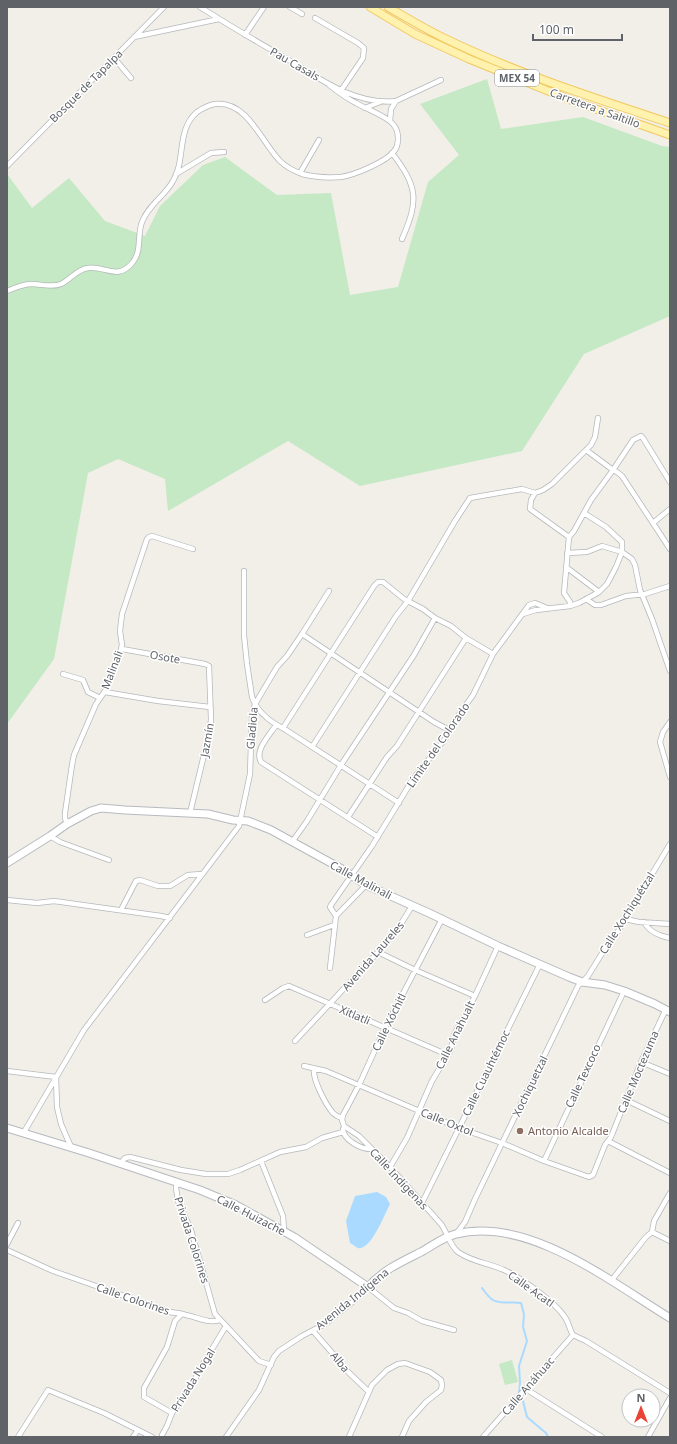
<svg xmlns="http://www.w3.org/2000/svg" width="677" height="1444" viewBox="0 0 677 1444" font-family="'Noto Sans',sans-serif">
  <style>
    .green { fill: #c5e8c5 }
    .water { fill: #aadaff }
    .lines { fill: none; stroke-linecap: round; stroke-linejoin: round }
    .stream { stroke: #aadaff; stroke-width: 2 }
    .street-casing { stroke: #b5b8bc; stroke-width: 6 }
    .secondary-casing { stroke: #b6babf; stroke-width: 9 }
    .primary-casing { stroke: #f2c960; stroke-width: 9 }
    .street { stroke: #fff; stroke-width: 4.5 }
    .secondary { stroke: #fff; stroke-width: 7 }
    .primary { stroke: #fff2af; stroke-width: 7 }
    .education-dot { fill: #8d6e63; stroke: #fff; stroke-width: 1.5 }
    .labels { text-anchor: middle; stroke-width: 3; stroke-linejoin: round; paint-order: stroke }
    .shield { fill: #fff; stroke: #8f9295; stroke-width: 1 }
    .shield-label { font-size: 10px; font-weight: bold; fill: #5f6368 }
    .street-label { font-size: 11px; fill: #5f6368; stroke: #fff }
    .education-label { font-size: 11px; fill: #785e54; stroke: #fff; text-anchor: start }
  </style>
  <rect width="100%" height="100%" fill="#f1efe8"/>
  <path class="green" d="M487,79L501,129L583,117L662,146L670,147V316L584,354L522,451L360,486L288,441L168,511L165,479L118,459L88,473L54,659L7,724V174L32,208L69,178L105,221L145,236L160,206L203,165L225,157L277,195L331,193L350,295L398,287L428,182L459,155L420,104Z
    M512,1360L518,1382L505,1385L499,1364Z"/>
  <path class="water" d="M377,1192L386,1197L390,1204C385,1213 371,1251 358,1248C356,1247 352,1244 350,1243L346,1221L355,1196Z"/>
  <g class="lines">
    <path class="stream" d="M482,1288C485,1292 489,1298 493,1300C501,1305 512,1301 521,1303L524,1314L523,1327L527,1341L519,1366L520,1383L519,1393L523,1401L527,1417L546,1433L548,1437"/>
    <g class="street-casing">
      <path id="street" d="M200,7C227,24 254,40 282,56C316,76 354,106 396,101
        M290,7L302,14
        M315,18L358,43L364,48L363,58L340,92
        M245,35L264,7
        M134,37L219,19
        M114,58L131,78
        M365,108L380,102
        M390,121L391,109L396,101L441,80
        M392,153C418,187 419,200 402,239
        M7,166L164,7
        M300,173L319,140
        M176,174L211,153L224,152
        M7,291C15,288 23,284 32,284C41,284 52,288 61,284C70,280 77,269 88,268C106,266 118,281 133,262C142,250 137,235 142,222C149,204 165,196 173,181C186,160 176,130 197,112C203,108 208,105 215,104C247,100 262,143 280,161C286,167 294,171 302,174C314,177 328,178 341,177C354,175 387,162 395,150C397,147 398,142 398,138C398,132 396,127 392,123C384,115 366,109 356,103C346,98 338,92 329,85
        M670,482L643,438L641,436L633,440L613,470L617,472L622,476L670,549
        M653,523L670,509
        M569,537L530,509L531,500L535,493L543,490L552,484L591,445L595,437L598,418
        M567,553L587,552L602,546L622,552L632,559L635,565L640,590L652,619L670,671
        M566,567L599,592
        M329,591L302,634L434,722L449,730
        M586,599L595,605H601L626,596L645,594L670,586
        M570,606V602L564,593L569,537L574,531L591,500L613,470L586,450
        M523,614L536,610L570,606L579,603L599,592L607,584L616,567L622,552V542L606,527L584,513
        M302,634L287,656L277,667L255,704C263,717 273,723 286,730L399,803
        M122,649L205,664L209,666L211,719L210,730L190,813
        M63,674L83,680L88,692L100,698
        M105,692L158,701L210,707
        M670,722L663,732L660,742L670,777
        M276,725C270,735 254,750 261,762L378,837
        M283,728L374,586L378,582H383L404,599L423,609L435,618L451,626L466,638L493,654
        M312,747L396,616L408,601L455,521L470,498L522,489L535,493
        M348,817L387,757L397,746L466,638
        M67,824L65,818V813L72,765L74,755L96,704L107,688L120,653L122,645L120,631L122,614L147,539L149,537L152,536L193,549
        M50,836L60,842L109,860
        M292,842L307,821L341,765L414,655L435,618
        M7,900L37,903L54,901L161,916L170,918
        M121,910L136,881L140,880L158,886H170L188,875L202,874
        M336,916L330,907L331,905L372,846L413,779L445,739L451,726L473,695L493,654L529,605L535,603L547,608
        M625,919L639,922L670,924
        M644,922C649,932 660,936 670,938
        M307,935L334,925
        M378,952L415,970L475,996
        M330,968L336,916L366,885
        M265,1000L283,988L289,986L448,1055
        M295,1041L378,952L399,927L412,906
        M641,1062L670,1074
        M304,1066L326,1071L459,1128L502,1143L544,1161L589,1177L593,1175L605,1145L611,1137L641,1062L666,1009
        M314,1068C312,1079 326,1105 333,1113C336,1116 339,1117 342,1118
        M7,1071L56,1077L57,1107L61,1124L71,1147
        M626,1100L670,1121
        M344,1126L359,1136L390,1167L441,1224C447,1232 450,1246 458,1252C472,1262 489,1263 504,1270C521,1278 554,1301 564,1316C569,1322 569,1329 573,1335L586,1341L670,1393
        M344,1126L342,1120L343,1115L359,1085L385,1028L442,919
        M343,1129C343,1140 361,1149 371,1149
        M24,1132L84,1030L239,826L250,774L252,715L255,704L252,697L247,664L244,635V571
        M608,1141L670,1173
        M261,1161L283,1216L284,1231
        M544,1161L624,991
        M120,1164L125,1158L130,1157L181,1170L206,1174H228L240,1170L280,1152L306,1147L322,1138L343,1132
        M390,1167L407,1138L432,1081L451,1049L454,1035L475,996L498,946
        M177,1183L176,1188L178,1201L191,1230L215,1314L259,1361L271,1365
        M422,1203L540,964
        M652,1232L670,1241
        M456,1234L465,1222L475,1199L578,986L588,976L609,942L617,933L670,844
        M7,1244L18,1223
        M7,1250L53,1271L170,1312C175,1313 181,1313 186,1315C197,1317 209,1324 220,1320
        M611,1281L646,1237L652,1232L654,1221L670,1193
        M313,1331L334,1355L345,1369L368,1391
        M526,1389L602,1437
        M172,1413L144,1397V1388L167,1347L175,1321L182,1314
        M162,1435L167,1426L172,1413L192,1385L200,1369L226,1326
        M18,1437L48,1390L104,1413L152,1437
        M133,1437L138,1430
        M226,1437L259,1390L274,1357L279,1351L302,1336L325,1324L355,1300L368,1287L394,1308L408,1313L422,1321L454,1330
        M349,1437L372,1385L387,1370L398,1364L405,1363L430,1372L441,1380L442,1385L441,1390L426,1402L409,1421L402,1437
        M483,1437L573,1335
        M648,1437L670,1398"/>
    </g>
    <g class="secondary-casing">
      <path id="secondary" d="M7,863L50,836L67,824L91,811L101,808L125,810L208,814L233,820L248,821L271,830L342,869L366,885L429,913L498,946L569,977L582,982L605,985L624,991L655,1004L670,1012
        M7,1128L89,1153L200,1190L236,1205L294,1237L368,1287C383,1270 401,1262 421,1252C432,1246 443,1237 456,1234C528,1216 611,1282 670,1318"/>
    </g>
    <g class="primary-casing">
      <path id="primary" d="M370,7L415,34L469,59L573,101L670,135
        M388,7C407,18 425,29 444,38C516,73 594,98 670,123"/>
    </g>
    <use href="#street" class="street"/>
    <use href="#secondary" class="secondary"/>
    <use href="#primary" class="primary"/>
  </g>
  <circle class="education-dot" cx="520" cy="1131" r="4"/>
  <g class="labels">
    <rect class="shield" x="495" y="70" width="44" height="16" rx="3"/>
    <g class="shield-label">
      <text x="517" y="82">MEX 54</text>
    </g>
    <g class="street-label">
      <text transform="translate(295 64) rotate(30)" y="4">Pau Casals</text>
      <text transform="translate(86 86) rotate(-45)" y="4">Bosque de Tapalpa</text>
      <text transform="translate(595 108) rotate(20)" y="4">Carretera a Saltillo</text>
      <text transform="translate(165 657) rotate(10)" y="4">Osote</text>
      <text transform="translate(112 670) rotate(-69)" y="4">Malinali</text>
      <text transform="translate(252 728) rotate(-85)" y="4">Gladiola</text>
      <text transform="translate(207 740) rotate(-80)" y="4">Jazmín</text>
      <text transform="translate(438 745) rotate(-55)" y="4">Límite del Colorado</text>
      <text transform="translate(361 880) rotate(28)" y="4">Calle Malinali</text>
      <text transform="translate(627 913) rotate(-58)" y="4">Calle Xochiquétzal</text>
      <text transform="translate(373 956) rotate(-49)" y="4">Avenida Laureles</text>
      <text transform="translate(355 1015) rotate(23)" y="4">Xitlatli</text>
      <text transform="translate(389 1022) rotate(-64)" y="4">Calle Xóchitl</text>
      <text transform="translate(455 1035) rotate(-64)" y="4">Calle Anahualt</text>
      <text transform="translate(638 1072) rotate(-67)" y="4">Calle Moctezuma</text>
      <text transform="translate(486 1073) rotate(-64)" y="4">Calle Cuauhtémoc</text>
      <text transform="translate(583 1076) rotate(-65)" y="4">Calle Texcoco</text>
      <text transform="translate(530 1086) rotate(-64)" y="4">Xochiquetzal</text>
      <text transform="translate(447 1122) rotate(22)" y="4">Calle Oxtol</text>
      <text transform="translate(399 1179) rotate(47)" y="4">Calle Indígenas</text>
      <text transform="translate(251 1215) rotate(27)" y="4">Calle Huizache</text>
      <text transform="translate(192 1240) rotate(72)" y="4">Privada Colorines</text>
      <text transform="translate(531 1289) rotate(35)" y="4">Calle Acatl</text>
      <text transform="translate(133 1299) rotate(19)" y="4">Calle Colorines</text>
      <text transform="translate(352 1299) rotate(-39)" y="4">Avenida Indígena</text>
      <text transform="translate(340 1362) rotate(51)" y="4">Alba</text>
      <text transform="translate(193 1380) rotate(-58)" y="4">Privada Nogal</text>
      <text transform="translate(528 1386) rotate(-49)" y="4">Calle Anáhuac</text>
    </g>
    <g class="education-label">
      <text x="528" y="1135">Antonio Alcalde</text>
    </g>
  </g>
  <rect width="677" height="1444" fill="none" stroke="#5f6368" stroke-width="16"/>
  <g transform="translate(641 1408)"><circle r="19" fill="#ffffff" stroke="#bfc1c3"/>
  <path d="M0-3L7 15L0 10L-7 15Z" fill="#ea4335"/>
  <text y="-6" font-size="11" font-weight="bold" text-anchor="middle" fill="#5f6368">N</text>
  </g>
  <path d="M533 34v6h89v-6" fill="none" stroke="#5f6368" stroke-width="2"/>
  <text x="539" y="34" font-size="12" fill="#5f6368" stroke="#ffffff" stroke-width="3" paint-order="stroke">100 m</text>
</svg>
